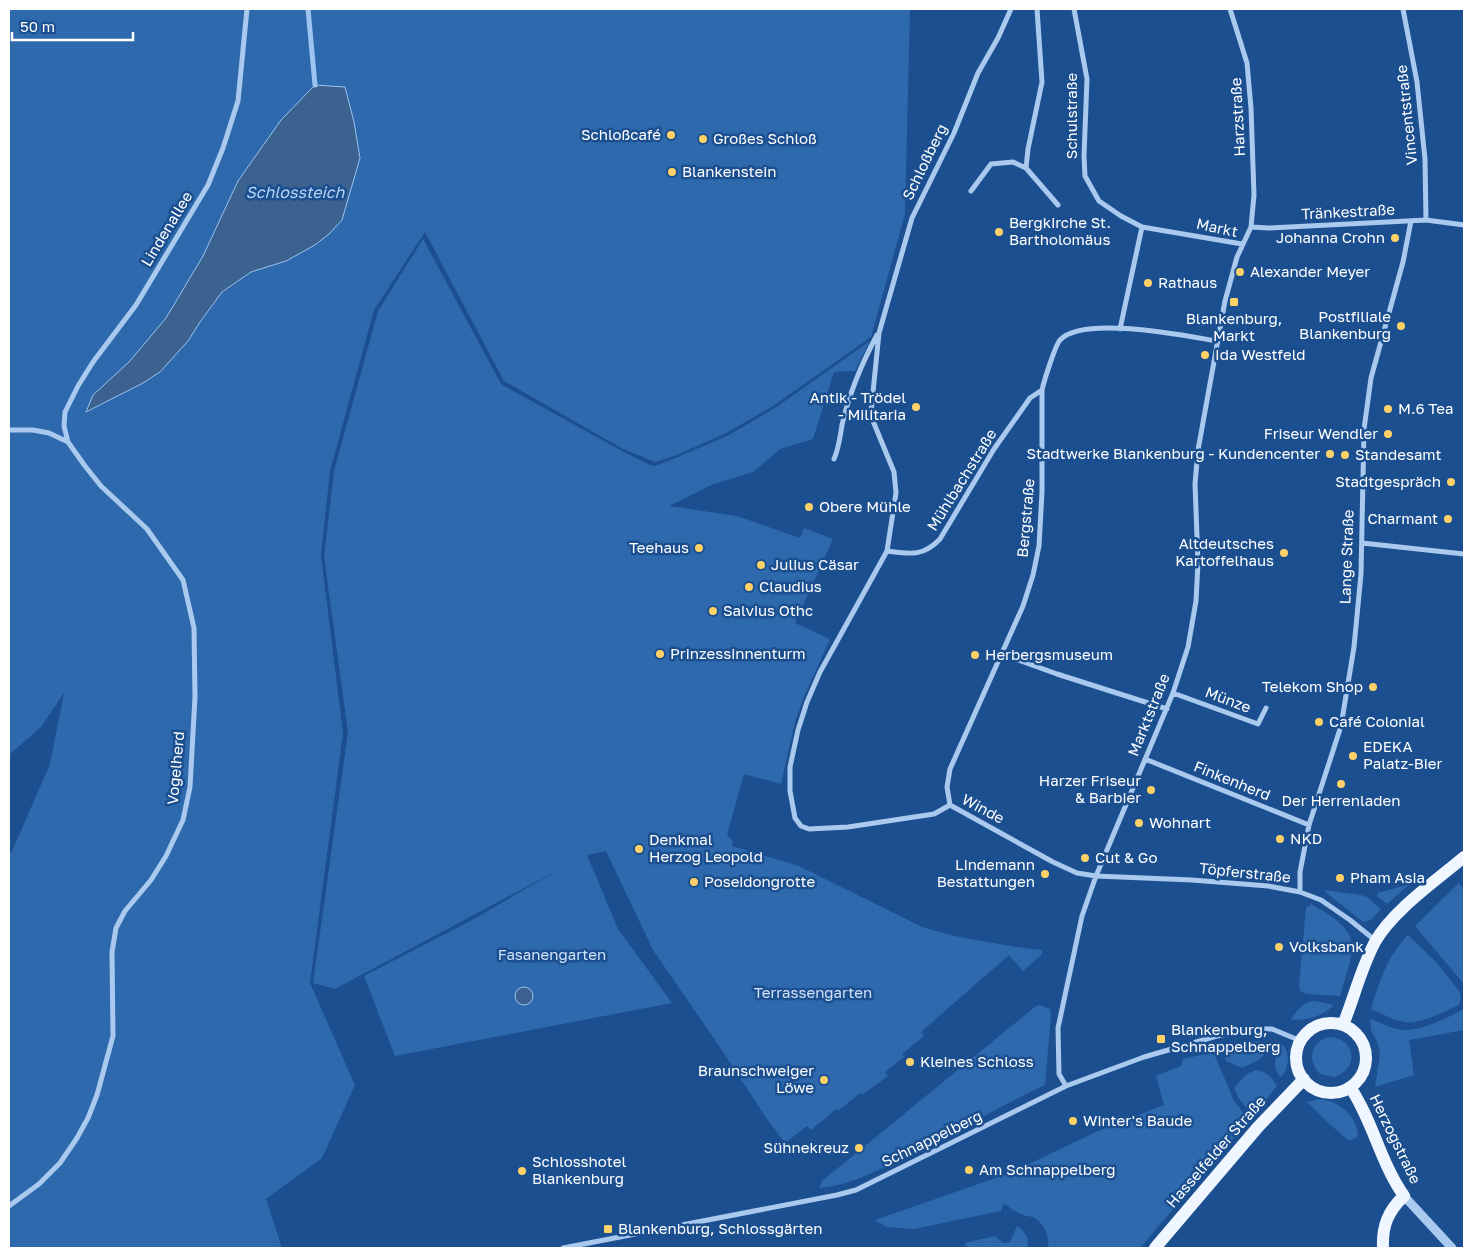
<svg xmlns="http://www.w3.org/2000/svg" width="1473" height="1257" viewBox="0 0 1473 1257" font-family="'Golos Text',sans-serif">
  <style>
    .green { fill: #2e69ad; fill-rule: evenodd }
    .water { fill: #3c6290; stroke: #9cc4f0 }
    .lines { fill: none; stroke-linecap: round; stroke-linejoin: round }
    .stream { stroke: #9cc4f0; stroke-width: 5 }
    .minor { stroke: #a9c9ee; stroke-width: 5 }
    .tertiary { stroke: #a9c9ee; stroke-width: 9 }
    .primary { stroke: #f0f6ff; stroke-width: 12 }
    .poi-dot { fill: #ffd166; stroke: #1b4f8f; stroke-width: 2 }
    .labels { text-anchor: middle; stroke-width: 5; stroke-linejoin: round; paint-order: stroke }
    .street-label { font-size: 15px; fill: #fff; stroke: #1b4f8f }
    .poi-label { font-size: 15px; fill: #fff; stroke: #1b4f8f; text-anchor: start }
    .park-label { font-size: 15px; fill: #cfe3fa; stroke: #1b4f8f }
    .water-label { font-size: 16px; font-style: italic; fill: #b5d3f5; stroke: #1b4f8f }
  </style>
  <rect width="100%" height="100%" fill="#1b4f8f"/>
  <path class="green" d="M9,9H910L905,214L871,337L773,406L728,432L677,455L655,462L623,449L504,381L425,232L374,310L330,471L321,555L343,733L310,983L355,1085L322,1158L266,1199L282,1248H9V855L13,849L50,764L64,693L41,727L9,755ZM345,87L354,122L360,158L286,261L251,272L222,292L200,322L188,341L143,383L87,412L93,395L129,362L166,318L203,256Z
    M423,239L501,384L622,451L650,465L655,466L678,457L729,435L775,408L870,341L855,371L834,372L813,439L780,449L753,472L711,485L669,506L737,516L800,538L804,528L833,539L795,623L830,639L804,697L795,722L781,784L744,774L727,835L733,841L732,846L799,866L922,927L954,936L1016,947L1042,950V954L1023,971L1009,955L921,1032L924,1036L902,1054L904,1057L885,1072L888,1076L862,1095L860,1093L838,1111L836,1109L811,1130L807,1126L785,1143L767,1119L717,1043L653,950L606,851L587,855L618,929L672,1003L395,1056L364,976L472,920L558,870L335,989L313,983L348,732L324,557L334,471L378,311Z
    M1459,883L1464,891V984L1415,926Z
    M1410,884L1387,904L1377,896L1378,893Z
    M1323,890L1361,895L1367,897L1381,909L1371,920L1363,922Z
    M1311,904C1364,934 1356,942 1340,996L1306,994L1300,991L1299,985L1306,908Z
    M1408,935L1436,962L1460,992L1461,999L1459,1005C1445,1011 1429,1020 1413,1022C1400,1024 1383,1014 1371,1009C1379,982 1388,955 1408,935Z
    M1315,1001L1334,1005C1321,1017 1309,1020 1291,1020C1298,1009 1302,1002 1315,1001Z
    M1039,1005L1050,1009L1051,1015L1045,1085C994,1109 946,1138 895,1162C870,1174 847,1186 819,1188L822,1181L1036,1006Z
    M1464,1009V1030L1409,1040L1414,1075L1375,1087L1380,1053L1378,1044L1371,1030L1370,1019C1380,1022 1393,1030 1404,1030C1423,1031 1448,1017 1464,1009Z
    M1329,1037C1356,1038 1360,1069 1334,1077L1320,1074C1307,1061 1310,1042 1329,1037Z
    M1253,1041L1266,1042L1272,1046L1259,1060L1242,1068L1226,1061L1223,1049Z
    M1282,1044C1291,1053 1289,1068 1281,1077C1272,1071 1274,1051 1282,1044Z
    M1209,1053H1214L1234,1101L1249,1120L1140,1248H1048C1050,1237 1043,1222 1033,1217C1029,1216 1025,1216 1021,1214C1015,1212 1009,1207 1004,1203L1001,1211L914,1229L886,1227L875,1220L1010,1173L1098,1131L1164,1105L1156,1076L1181,1066L1183,1059Z
    M1256,1070C1267,1072 1271,1076 1277,1086L1253,1116L1239,1099L1234,1088L1247,1074Z
    M1320,1099C1340,1101 1358,1117 1358,1137L1349,1141L1325,1120L1307,1102Z
    M1017,1226C1025,1231 1030,1239 1027,1248H970L965,1245V1243L995,1236L1003,1243L1010,1242Z"/>
  <path class="water" d="M315,85L345,87L354,122L360,158L342,220L329,234L315,245L286,261L251,272L222,292L200,322L188,341L160,372L143,383L86,412L93,395L129,362L166,318L203,256L238,181L281,120Z
    M515 996a9 9 0 1 1 18 0a9 9 0 1 1-18 0Z"/>
  <g class="lines">
    <path class="stream" d="M308,9L315,85"/>
    <path class="minor" d="M1074,9L1087,79L1084,156L1085,176L1099,201L1121,216L1142,227L1242,244
      M1403,9L1417,82L1425,159L1426,220
      M1026,168L1028,149L1042,82L1037,9
      M971,191L991,164L1013,162L1026,168L1058,205
      M1251,227L1269,228L1426,220L1464,225
      M1120,329L1142,227
      M9,430H33L49,433L68,442L85,466L101,486L147,529L183,580L194,628L195,697L190,787L183,820L166,856L151,880L125,911L116,928L112,952L113,1036L97,1095L88,1118L77,1138L60,1163L39,1184L9,1206
      M68,442L64,426L65,412L78,386L93,362L136,305L208,185L223,148L238,101L247,9
      M834,459C839,448 840,437 842,425C849,394 862,363 877,335
      M1362,543L1464,554
      M887,551C910,554 923,557 940,539L994,449L1030,398L1042,390
      M1002,654L1057,674L1167,709
      M1173,693L1258,724L1266,708
      M1145,759L1309,825
      M950,805L934,814L848,827L809,829L801,826L795,818L790,791V767L798,730L807,702L820,672L887,551L896,493L894,472L873,421L871,412L879,333L912,218L954,133L978,73L998,38L1011,9
      M950,805L947,787L950,769L1023,606L1033,575L1039,546L1042,492V390C1044,381 1055,346 1060,340C1083,315 1186,336 1217,341
      M950,805L1053,862L1077,873L1096,876L1192,880L1268,886L1300,892L1321,900L1350,920L1376,941
      M1300,892V872L1309,825L1341,726L1354,647L1361,574L1364,429L1371,378L1403,262L1411,221
      M1066,1086L1059,1074L1058,1028L1082,916L1096,876L1173,693L1188,647L1196,601L1198,563L1195,484L1198,450L1225,301L1237,257L1251,227L1254,195L1251,108L1247,63L1230,9
      M563,1248L837,1195L856,1190L1066,1086L1144,1057L1217,1036L1253,1029H1272L1301,1041"/>
    <path class="tertiary" d="M1404,1196L1452,1248"/>
    <path class="primary" d="M1296 1058a35 35 0 1 1 70 0a35 35 0 1 1-70 0Z
      M1343,1025C1354,998 1361,968 1375,942C1392,911 1437,880 1464,857
      M1350,1087C1373,1121 1380,1162 1404,1196C1388,1211 1382,1226 1383,1248
      M1155,1248L1258,1127L1304,1079"/>
  </g>
  <g class="poi-dot">
    <circle cx="671" cy="135" r="5"/>
    <circle cx="703" cy="139" r="5"/>
    <circle cx="672" cy="172" r="5"/>
    <circle cx="999" cy="232" r="5"/>
    <circle cx="1395" cy="238" r="5"/>
    <circle cx="1240" cy="272" r="5"/>
    <circle cx="1148" cy="283" r="5"/>
    <rect x="1229" y="297" width="10" height="10" rx="2.5"/>
    <circle cx="1401" cy="326" r="5"/>
    <circle cx="1205" cy="355" r="5"/>
    <circle cx="916" cy="407" r="5"/>
    <circle cx="1388" cy="409" r="5"/>
    <circle cx="1388" cy="434" r="5"/>
    <circle cx="1330" cy="454" r="5"/>
    <circle cx="1345" cy="455" r="5"/>
    <circle cx="1451" cy="482" r="5"/>
    <circle cx="809" cy="507" r="5"/>
    <circle cx="1448" cy="519" r="5"/>
    <circle cx="699" cy="548" r="5"/>
    <circle cx="1284" cy="553" r="5"/>
    <circle cx="761" cy="565" r="5"/>
    <circle cx="749" cy="587" r="5"/>
    <circle cx="713" cy="611" r="5"/>
    <circle cx="660" cy="654" r="5"/>
    <circle cx="975" cy="655" r="5"/>
    <circle cx="1373" cy="687" r="5"/>
    <circle cx="1319" cy="722" r="5"/>
    <circle cx="1353" cy="756" r="5"/>
    <circle cx="1341" cy="784" r="5"/>
    <circle cx="1151" cy="790" r="5"/>
    <circle cx="1139" cy="823" r="5"/>
    <circle cx="1280" cy="839" r="5"/>
    <circle cx="639" cy="849" r="5"/>
    <circle cx="1085" cy="858" r="5"/>
    <circle cx="1045" cy="874" r="5"/>
    <circle cx="1340" cy="878" r="5"/>
    <circle cx="694" cy="882" r="5"/>
    <circle cx="1279" cy="947" r="5"/>
    <rect x="1156" y="1034" width="10" height="10" rx="2.5"/>
    <circle cx="910" cy="1062" r="5"/>
    <circle cx="824" cy="1080" r="5"/>
    <circle cx="1073" cy="1121" r="5"/>
    <circle cx="859" cy="1148" r="5"/>
    <circle cx="969" cy="1170" r="5"/>
    <circle cx="522" cy="1171" r="5"/>
    <rect x="603" y="1224" width="10" height="10" rx="2.5"/>
  </g>
  <g class="labels">
    <g class="street-label">
      <text transform="translate(1407 115) rotate(-96)" y="5">Vincentstraße</text>
      <text transform="translate(1072 116) rotate(-90)" y="5">Schulstraße</text>
      <text transform="translate(1238 117) rotate(-93)" y="5">Harzstraße</text>
      <text transform="translate(925 162) rotate(-64)" y="5">Schloßberg</text>
      <text transform="translate(1348 212) rotate(-3)" y="5">Tränkestraße</text>
      <text transform="translate(1217 228) rotate(12)" y="5">Markt</text>
      <text transform="translate(167 229) rotate(-59)" y="5">Lindenallee</text>
      <text transform="translate(962 480) rotate(-58)" y="5">Mühlbachstraße</text>
      <text transform="translate(1026 518) rotate(-85)" y="5">Bergstraße</text>
      <text transform="translate(1347 557) rotate(-88)" y="5">Lange Straße</text>
      <text transform="translate(1228 700) rotate(21)" y="5">Münze</text>
      <text transform="translate(1149 715) rotate(-68)" y="5">Marktstraße</text>
      <text transform="translate(176 768) rotate(-85)" y="5">Vogelherd</text>
      <text transform="translate(1232 781) rotate(22)" y="5">Finkenherd</text>
      <text transform="translate(983 809) rotate(28)" y="5">Winde</text>
      <text transform="translate(1245 873) rotate(6)" y="5">Töpferstraße</text>
      <text transform="translate(932 1139) rotate(-26)" y="5">Schnappelberg</text>
      <text transform="translate(1395 1139) rotate(64)" y="5">Herzogstraße</text>
      <text transform="translate(1216 1152) rotate(-49)" y="5">Hasselfelder Straße</text>
    </g>
    <g class="poi-label">
      <text x="661" y="140" text-anchor="end">Schloßcafé</text>
      <text x="713" y="144">Großes Schloß</text>
      <text x="682" y="177">Blankenstein</text>
      <text x="1009" y="228">Bergkirche St.<tspan x="1009" dy="17">Bartholomäus</tspan></text>
      <text x="1385" y="243" text-anchor="end">Johanna Crohn</text>
      <text x="1250" y="277">Alexander Meyer</text>
      <text x="1158" y="288">Rathaus</text>
      <text x="1391" y="322" text-anchor="end">Postfiliale<tspan x="1391" dy="17">Blankenburg</tspan></text>
      <text x="1234" y="324" text-anchor="middle">Blankenburg,<tspan x="1234" dy="17">Markt</tspan></text>
      <text x="1215" y="360">Ida Westfeld</text>
      <text x="906" y="403" text-anchor="end">Antik - Trödel<tspan x="906" dy="17">- Militaria</tspan></text>
      <text x="1398" y="414">M.6 Tea</text>
      <text x="1378" y="439" text-anchor="end">Friseur Wendler</text>
      <text x="1320" y="459" text-anchor="end">Stadtwerke Blankenburg - Kundencenter</text>
      <text x="1355" y="460">Standesamt</text>
      <text x="1441" y="487" text-anchor="end">Stadtgespräch</text>
      <text x="819" y="512">Obere Mühle</text>
      <text x="1438" y="524" text-anchor="end">Charmant</text>
      <text x="1274" y="549" text-anchor="end">Altdeutsches<tspan x="1274" dy="17">Kartoffelhaus</tspan></text>
      <text x="689" y="553" text-anchor="end">Teehaus</text>
      <text x="771" y="570">Julius Cäsar</text>
      <text x="759" y="592">Claudius</text>
      <text x="723" y="616">Salvius Othc</text>
      <text x="670" y="659">Prinzessinnenturm</text>
      <text x="985" y="660">Herbergsmuseum</text>
      <text x="1363" y="692" text-anchor="end">Telekom Shop</text>
      <text x="1329" y="727">Café Colonial</text>
      <text x="1363" y="752">EDEKA<tspan x="1363" dy="17">Palatz-Bier</tspan></text>
      <text x="1141" y="786" text-anchor="end">Harzer Friseur<tspan x="1141" dy="17">&amp; Barbier</tspan></text>
      <text x="1341" y="806" text-anchor="middle">Der Herrenladen</text>
      <text x="1149" y="828">Wohnart</text>
      <text x="1290" y="844">NKD</text>
      <text x="649" y="845">Denkmal<tspan x="649" dy="17">Herzog Leopold</tspan></text>
      <text x="1095" y="863">Cut &amp; Go</text>
      <text x="1035" y="870" text-anchor="end">Lindemann<tspan x="1035" dy="17">Bestattungen</tspan></text>
      <text x="1350" y="883">Pham Asia</text>
      <text x="704" y="887">Poseidongrotte</text>
      <text x="1289" y="952">Volksbank</text>
      <text x="1171" y="1035">Blankenburg,<tspan x="1171" dy="17">Schnappelberg</tspan></text>
      <text x="920" y="1067">Kleines Schloss</text>
      <text x="814" y="1076" text-anchor="end">Braunschweiger<tspan x="814" dy="17">Löwe</tspan></text>
      <text x="1083" y="1126">Winter's Baude</text>
      <text x="849" y="1153" text-anchor="end">Sühnekreuz</text>
      <text x="532" y="1167">Schlosshotel<tspan x="532" dy="17">Blankenburg</tspan></text>
      <text x="979" y="1175">Am Schnappelberg</text>
      <text x="618" y="1234">Blankenburg, Schlossgärten</text>
    </g>
    <g class="park-label">
      <text x="552" y="960">Fasanengarten</text>
      <text x="813" y="998">Terrassengarten</text>
    </g>
    <g class="water-label">
      <text x="295" y="198">Schlossteich</text>
    </g>
  </g>
  <rect width="1473" height="1257" fill="none" stroke="#ffffff" stroke-width="20"/>
  <path d="M12 32v8h121v-8" fill="none" stroke="#ffffff" stroke-width="2.5"/>
  <text x="20" y="32" font-size="15" fill="#ffffff" stroke="#1b4f8f" stroke-width="4" paint-order="stroke">50 m</text>
</svg>
